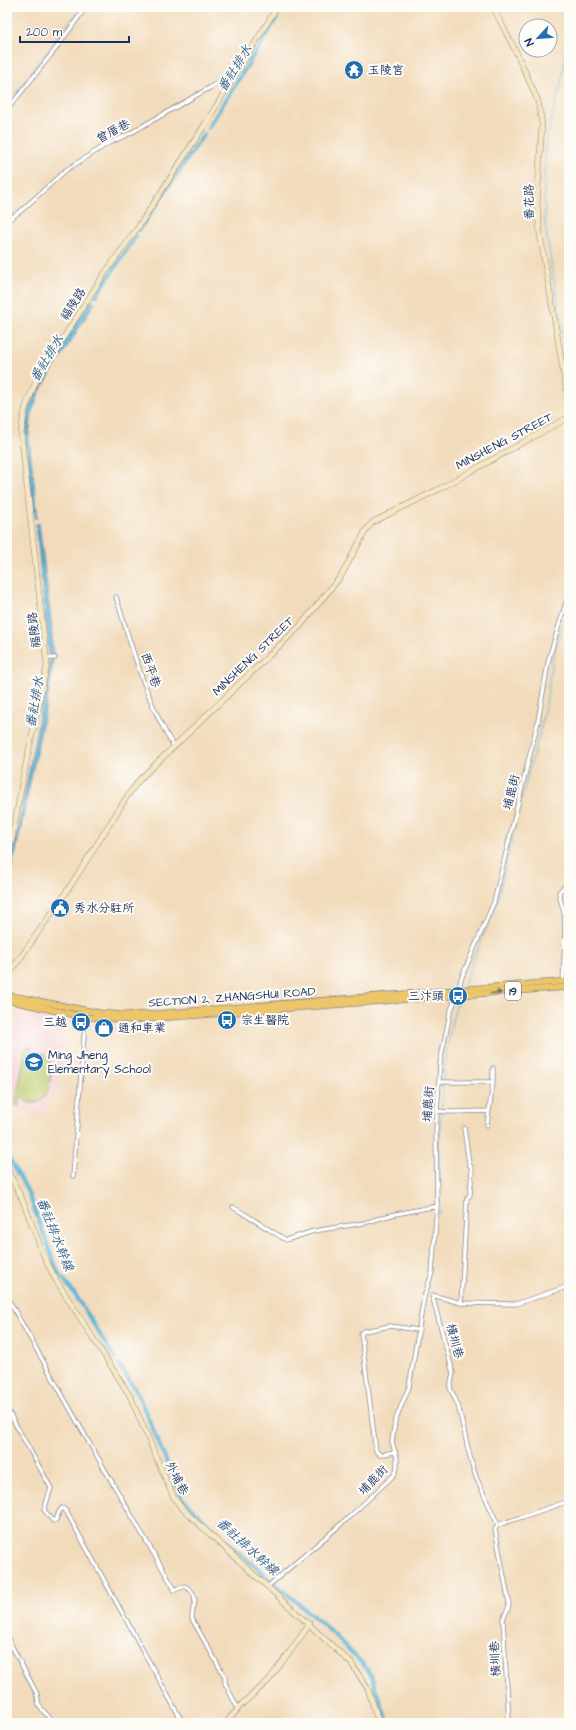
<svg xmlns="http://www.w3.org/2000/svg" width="576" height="1730" viewBox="0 0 576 1730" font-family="'Architects Daughter','LXGW WenKai TC',sans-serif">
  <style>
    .built { fill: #f7cfd4 }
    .green { fill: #becc6e; stroke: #6c7e66 }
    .water { fill: #55b2d3; stroke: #387098 }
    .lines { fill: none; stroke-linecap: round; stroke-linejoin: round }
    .stream { stroke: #55b2d3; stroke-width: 1 }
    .canal { stroke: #55b2d3; stroke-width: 4 }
    .street-casing { stroke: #86858c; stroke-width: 5 }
    .secondary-casing { stroke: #86858c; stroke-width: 6 }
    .primary-casing { stroke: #86858c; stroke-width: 7 }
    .street { stroke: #fff; stroke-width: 3.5 }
    .secondary { stroke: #f7e8c3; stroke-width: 5 }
    .primary { stroke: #ecc669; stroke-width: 5.5 }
    .oneway { fill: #797363 }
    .labels { text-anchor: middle; stroke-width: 4; stroke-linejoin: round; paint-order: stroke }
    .shield { fill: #fdfcf7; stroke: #5f6c8c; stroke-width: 1 }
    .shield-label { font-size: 11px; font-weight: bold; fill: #1b2f5e }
    .poi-label { font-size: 12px; fill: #1b2f5e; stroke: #fdfcf7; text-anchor: start }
    .street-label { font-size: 12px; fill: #1b2f5e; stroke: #fdfcf7 }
    .water-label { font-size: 13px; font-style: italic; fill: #2f5d87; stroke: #fdfcf7 }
  </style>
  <rect width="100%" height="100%" fill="#fdfcf7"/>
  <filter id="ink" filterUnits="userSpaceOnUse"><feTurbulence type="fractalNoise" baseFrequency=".025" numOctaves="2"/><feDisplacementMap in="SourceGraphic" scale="8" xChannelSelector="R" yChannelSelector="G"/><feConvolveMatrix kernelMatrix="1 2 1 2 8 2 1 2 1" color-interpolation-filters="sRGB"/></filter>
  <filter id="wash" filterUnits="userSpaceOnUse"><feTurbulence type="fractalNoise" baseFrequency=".012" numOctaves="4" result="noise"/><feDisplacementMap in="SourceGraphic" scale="16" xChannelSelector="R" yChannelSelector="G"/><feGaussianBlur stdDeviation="0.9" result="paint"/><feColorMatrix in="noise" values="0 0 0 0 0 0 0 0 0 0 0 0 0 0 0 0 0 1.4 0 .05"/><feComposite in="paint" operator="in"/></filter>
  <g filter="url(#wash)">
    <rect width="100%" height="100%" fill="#f2dbbb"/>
    <path class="built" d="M20,1007L62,1017L66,1025L56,1098L48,1096L44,1116L7,1108V1027L16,1028Z"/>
    <path class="green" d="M26,1047H31L30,1056L36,1052L45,1054L52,1066C50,1078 50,1104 32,1103C27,1102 24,1100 22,1096L19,1106L15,1105Z"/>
    <path class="water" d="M91,300L95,302L40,391L32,412L29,436L25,435C27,388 66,339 91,300Z
      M25,440H29L38,518H35Z
      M39,523L51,622L53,656H49L36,524Z
      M50,660H53L49,691L15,856L13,854Z"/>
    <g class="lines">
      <path class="stream" d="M53,43L81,7
        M569,49L566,55L561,83L546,142L544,177L545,225L569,371
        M7,104L49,49
        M463,988L472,963L497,903L519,807L539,735L546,703L553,656L569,604
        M443,1081C446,1053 449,1025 459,998
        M439,1214V1151L443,1084
        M7,1644L34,1696L37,1705
        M49,1720L51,1723"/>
      <path class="canal" d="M280,12L283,7
        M208,128L277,18
        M139,230L204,134
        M96,296L136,236
        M27,436L28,446
        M7,884L14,850
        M7,1155L27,1190L58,1272L76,1296L115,1359
        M119,1365L137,1392L182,1498L222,1538L328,1629L362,1663L371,1675L388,1723"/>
    </g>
  </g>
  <g filter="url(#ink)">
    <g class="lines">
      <g class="street-casing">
        <path id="street" d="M7,110L54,51L86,7
          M7,221L22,210L66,170L109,143L129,134L237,72
          M116,597C132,647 146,701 174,747
          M47,658H55
          M563,982C564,959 566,936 564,913C563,905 559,899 559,892L569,882
          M439,1082H493
          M437,1111L451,1112L489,1111
          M487,1125L493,1082V1068
          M73,1176L86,1011
          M233,1207L286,1240L314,1231L364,1223L391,1215L437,1206
          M7,1297L91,1446L175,1590
          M461,1303L467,1198L470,1195L472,1170L469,1163L464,1128
          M7,1409L51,1488L44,1510L53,1521L56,1520L59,1512L62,1508L66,1511L183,1723
          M394,1452L380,1455L376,1451L361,1333L364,1331L390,1326L419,1330
          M498,1525L569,1501
          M267,1587L346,1520L394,1475L397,1468V1458L392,1442L395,1421L409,1387L424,1297L432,1273L437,1206L436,1130L440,1063L450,1013L459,990L461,979L494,902L538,721L549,658L569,593
          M174,1590L185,1586C203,1598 191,1604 192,1619L225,1677V1683L238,1709
          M7,1637L37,1694L39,1706L54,1723
          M509,1723L503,1619L508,1609L509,1603L495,1529L498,1525L476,1477L471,1461L458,1405L450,1388L453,1373L432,1295L461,1303L516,1304L569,1286"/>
      </g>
      <g class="secondary-casing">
        <path id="secondary" d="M493,7L518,56L538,101L542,124L537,204L540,234L569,405
          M7,865L24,773L47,665L21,433L25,409L36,381L102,277L139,226L204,126L277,7
          M7,977L69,888L128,795L140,779L300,626L341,576L366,530L373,522L441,488L569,417
          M7,1169L23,1201L45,1259L56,1280L130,1396L173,1496L180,1506L190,1516L351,1663L368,1689L379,1723
          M226,1723L242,1704L269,1680L310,1624"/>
      </g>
      <g class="primary-casing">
        <path id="primary" d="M7,995L100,1013L122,1015L153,1014L569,981
          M7,1000L85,1017L133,1020L569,987"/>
      </g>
      <use href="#street" class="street"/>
      <use href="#secondary" class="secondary"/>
      <use href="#primary" class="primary"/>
    </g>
    <defs><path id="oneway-solid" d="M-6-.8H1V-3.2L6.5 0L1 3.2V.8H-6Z"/></defs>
    <use class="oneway" href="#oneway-solid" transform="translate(496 993) rotate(-5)"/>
  </g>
  <defs>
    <g id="temple-disc" transform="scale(1)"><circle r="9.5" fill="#1f6fb2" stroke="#fdfcf7"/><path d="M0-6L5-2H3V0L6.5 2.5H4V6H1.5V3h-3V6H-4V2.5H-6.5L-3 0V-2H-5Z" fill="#fff"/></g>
    <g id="civic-disc" transform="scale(1)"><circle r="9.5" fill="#1f6fb2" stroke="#fdfcf7"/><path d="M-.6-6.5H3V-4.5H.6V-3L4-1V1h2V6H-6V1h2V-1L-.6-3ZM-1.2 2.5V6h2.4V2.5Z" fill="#fff"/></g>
    <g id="bus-disc" transform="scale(1)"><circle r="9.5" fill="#1f6fb2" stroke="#fdfcf7"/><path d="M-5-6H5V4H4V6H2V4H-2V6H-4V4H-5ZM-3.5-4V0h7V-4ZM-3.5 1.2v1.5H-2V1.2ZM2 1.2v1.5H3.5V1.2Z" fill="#fff"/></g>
    <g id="shop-disc" transform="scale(1)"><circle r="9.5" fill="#1f6fb2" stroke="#fdfcf7"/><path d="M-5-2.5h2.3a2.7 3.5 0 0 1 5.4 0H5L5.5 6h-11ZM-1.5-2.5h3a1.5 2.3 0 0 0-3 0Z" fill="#fff"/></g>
    <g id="school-disc" transform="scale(1)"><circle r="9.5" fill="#1f6fb2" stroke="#fdfcf7"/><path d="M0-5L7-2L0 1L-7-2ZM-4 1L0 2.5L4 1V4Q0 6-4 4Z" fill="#fff"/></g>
  </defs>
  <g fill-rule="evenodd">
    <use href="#temple-disc" x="354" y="70"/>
    <use href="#civic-disc" x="60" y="908"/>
    <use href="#bus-disc" x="458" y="996"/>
    <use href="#bus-disc" x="227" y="1020"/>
    <use href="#bus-disc" x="81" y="1022"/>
    <use href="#shop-disc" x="104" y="1028"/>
    <use href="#school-disc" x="34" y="1062"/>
  </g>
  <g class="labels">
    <rect class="shield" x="505" y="982" width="16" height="18" rx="3"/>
    <g class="shield-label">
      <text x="513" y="995">19</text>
    </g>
    <g class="poi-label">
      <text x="368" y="74">玉陵宮</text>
      <text x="74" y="912">秀水分駐所</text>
      <text x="444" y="1000" text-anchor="end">三汴頭</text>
      <text x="241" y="1024">宗生醫院</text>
      <text x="67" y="1026" text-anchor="end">三越</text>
      <text x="118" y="1032">通和車業</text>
      <text x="48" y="1059">Ming Jheng<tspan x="48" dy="14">Elementary School</tspan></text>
    </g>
    <g class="street-label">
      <text transform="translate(113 131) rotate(-28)" y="4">曾厝巷</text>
      <text transform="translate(529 202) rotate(-91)" y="4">番花路</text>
      <text transform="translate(73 304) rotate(-57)" y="4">福陵路</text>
      <text transform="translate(504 441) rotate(-28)" y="4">MINSHENG STREET</text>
      <text transform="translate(34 630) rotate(-97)" y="4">福陵路</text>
      <text transform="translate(253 656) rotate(-44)" y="4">MINSHENG STREET</text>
      <text transform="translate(151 670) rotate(71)" y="4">西平巷</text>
      <text transform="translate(511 792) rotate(-76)" y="4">埔鹿街</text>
      <text transform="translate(232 997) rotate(-4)" y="4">SECTION 2, ZHANGSHUI ROAD</text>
      <text transform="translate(428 1104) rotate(-86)" y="4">埔鹿街</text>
      <text transform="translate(455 1341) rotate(75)" y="4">橫圳巷</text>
      <text transform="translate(177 1478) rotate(63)" y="4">外埔巷</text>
      <text transform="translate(373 1480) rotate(-46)" y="4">埔鹿街</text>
      <text transform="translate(495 1659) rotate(-93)" y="4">橫圳巷</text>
    </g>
    <g class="water-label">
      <text transform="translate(234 68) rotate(-58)" y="5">番社排水</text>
      <text transform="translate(46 358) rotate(-59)" y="5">番社排水</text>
      <text transform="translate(34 702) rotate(-80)" y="5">番社排水</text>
      <text transform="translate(56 1234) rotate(68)" y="5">番社排水幹線</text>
      <text transform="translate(248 1546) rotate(42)" y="5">番社排水幹線</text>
    </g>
  </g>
  <rect width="576" height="1730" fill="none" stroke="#fdfcf7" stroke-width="24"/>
  <g transform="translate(538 38) rotate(244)"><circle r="19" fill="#fdfcf7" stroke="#a3aaba"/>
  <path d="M0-3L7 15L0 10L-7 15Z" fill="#1f6fb2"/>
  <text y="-6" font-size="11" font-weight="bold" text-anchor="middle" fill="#1b2f5e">N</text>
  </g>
  <path d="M20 36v6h109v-6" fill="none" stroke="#1b2f5e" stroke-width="2"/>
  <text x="26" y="36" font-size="12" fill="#1b2f5e" stroke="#fdfcf7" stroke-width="3" paint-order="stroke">200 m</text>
</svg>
